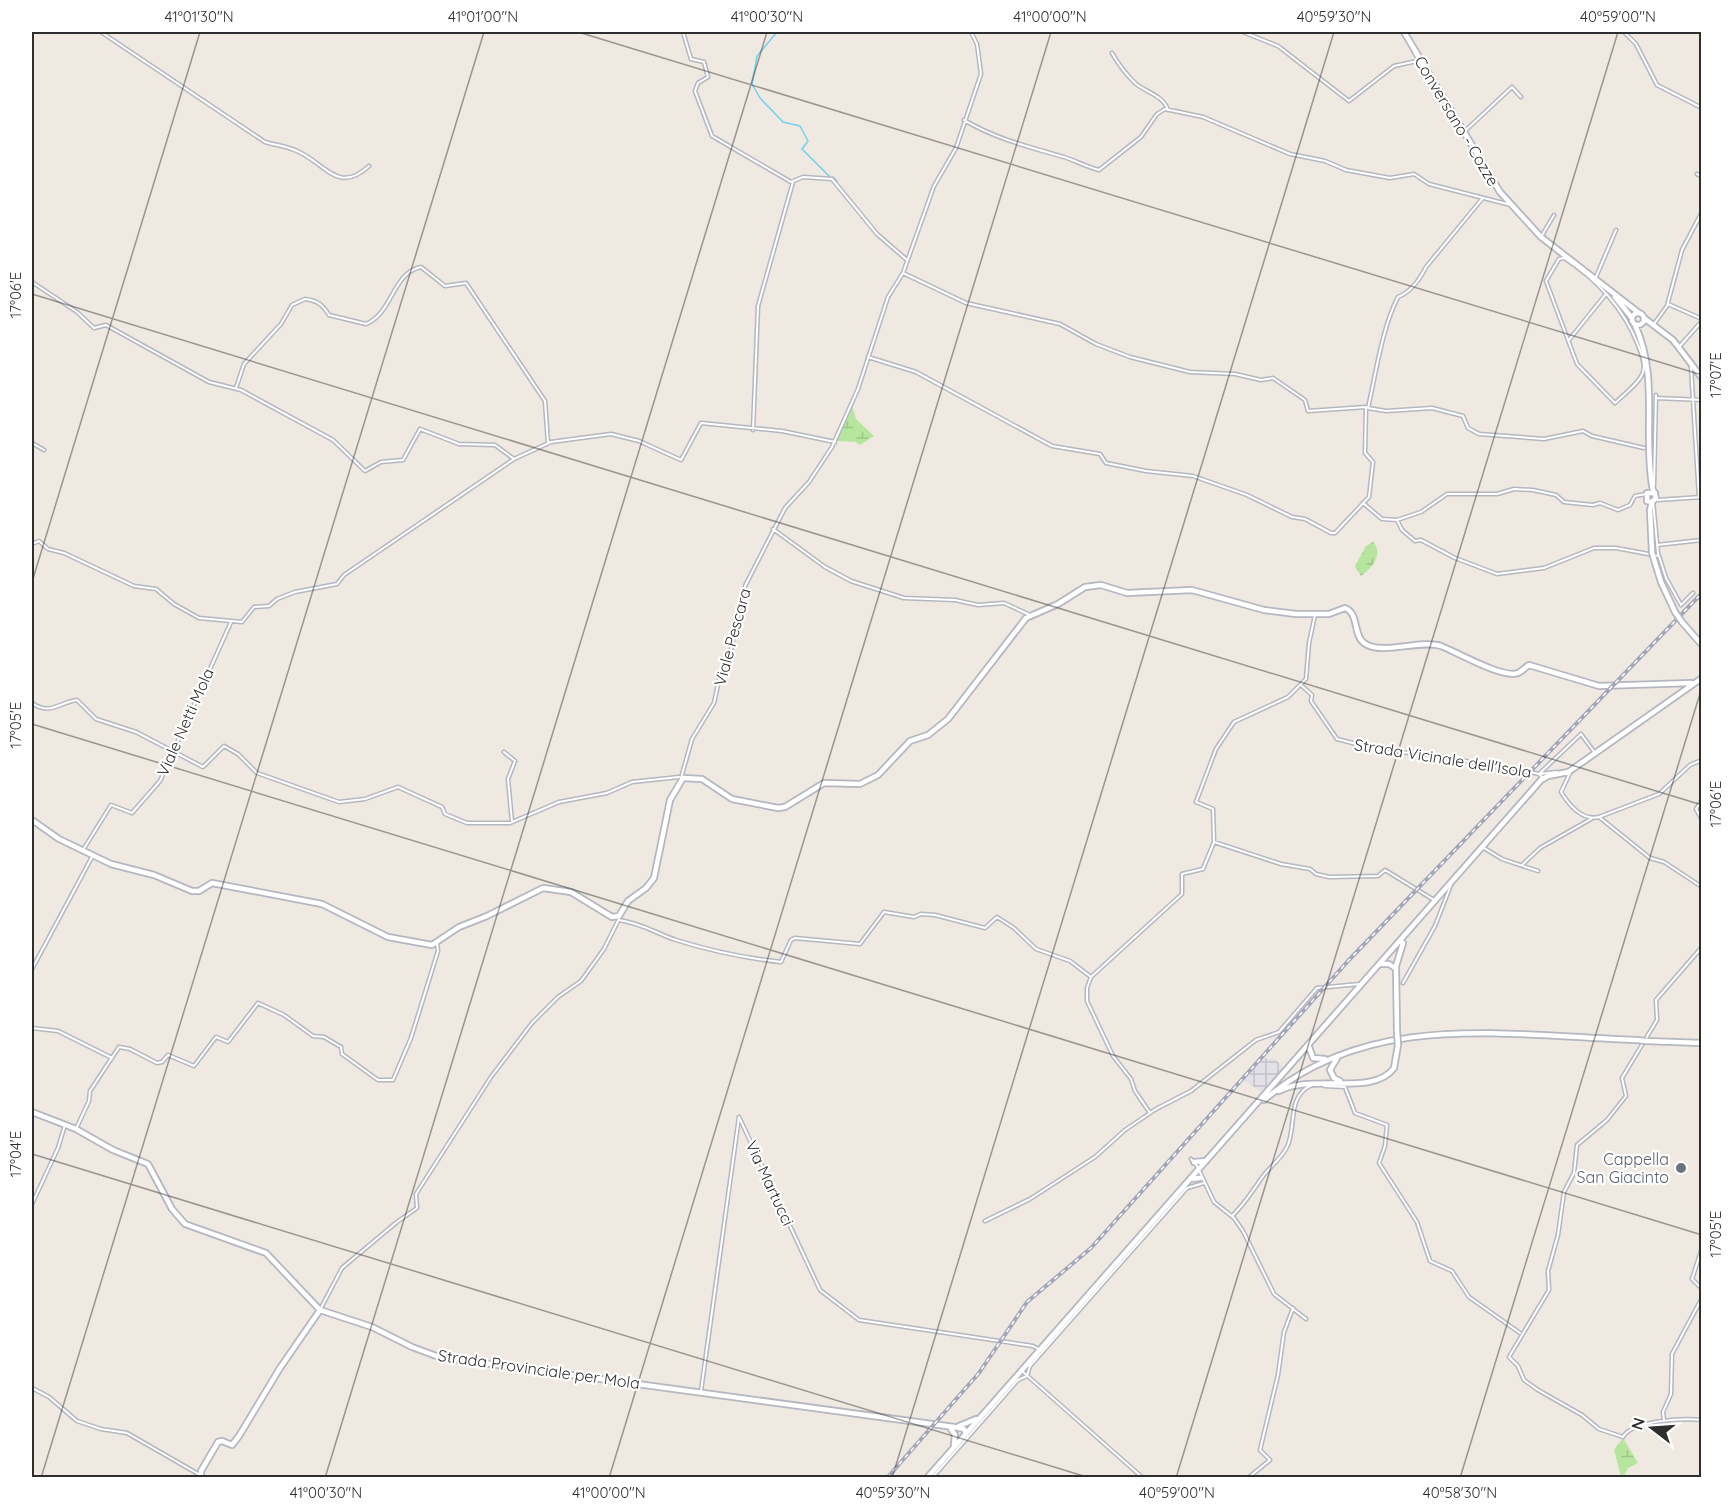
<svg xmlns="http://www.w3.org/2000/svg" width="1733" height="1509" viewBox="0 0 1733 1509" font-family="Quicksand,sans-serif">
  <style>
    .industrial { fill: url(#industrial-grid) }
    .wetland { fill: url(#wetland-marsh) }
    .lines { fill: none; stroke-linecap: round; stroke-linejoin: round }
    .stream { stroke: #75cff0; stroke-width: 1.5 }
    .street-casing { stroke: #b4b7c1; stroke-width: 5 }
    .secondary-casing { stroke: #b4b7c1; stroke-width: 8 }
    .street { stroke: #fff; stroke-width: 2 }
    .secondary { stroke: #fff; stroke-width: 4.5 }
    .rail-casing { stroke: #a3a6b8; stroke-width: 4 }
    .rail { stroke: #fff; stroke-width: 1.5; stroke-dasharray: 4.5; stroke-linecap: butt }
    .secondary-bridge-casing { stroke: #b4b7c1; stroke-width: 8; stroke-linecap: butt }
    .secondary-bridge { stroke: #fff; stroke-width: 4.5 }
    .ticks { fill: none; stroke: #2e2e2e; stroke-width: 1.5; stroke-opacity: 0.45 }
    .worship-dot { fill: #6b7280; stroke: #fff; stroke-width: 2 }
    .labels { text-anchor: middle; stroke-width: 4.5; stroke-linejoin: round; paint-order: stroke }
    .street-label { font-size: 16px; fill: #2e2e2e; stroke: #fff }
    .worship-label { font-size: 16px; fill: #5b616d; stroke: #fff; text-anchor: end }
    .neatline { fill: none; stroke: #2e2e2e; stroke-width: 2 }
    .ticks-label { font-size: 15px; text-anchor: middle; fill: #2e2e2e }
  </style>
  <defs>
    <pattern id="industrial-grid" width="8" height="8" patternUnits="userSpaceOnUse" patternTransform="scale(1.5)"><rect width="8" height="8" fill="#e3e1e8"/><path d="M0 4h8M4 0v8" fill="none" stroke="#c3c1c7"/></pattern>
    <pattern id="wetland-marsh" width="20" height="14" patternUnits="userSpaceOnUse" patternTransform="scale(1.5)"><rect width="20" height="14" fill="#b6e59e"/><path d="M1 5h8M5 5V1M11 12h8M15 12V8" fill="none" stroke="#9dc588"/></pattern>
  </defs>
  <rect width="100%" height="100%" fill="#efe9e1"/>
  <path class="industrial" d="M1264,1057L1269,1060L1273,1057L1283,1067L1280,1070L1284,1072L1264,1094L1244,1080Z"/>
  <path class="wetland" d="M852,405L856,419L874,436L860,445L856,442L838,441L837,438Z
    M1373,542C1384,554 1372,568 1361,576L1355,566L1366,546Z
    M1623,1438L1638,1463L1628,1468L1625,1474L1621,1476L1614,1450Z"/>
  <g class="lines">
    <path class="stream" d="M777,32L757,56L752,84L760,98L783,122L800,126L808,141L802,149L831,178
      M833,177L837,181"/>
    <g class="street-casing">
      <path id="street" d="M101,32L265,142C275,145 287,146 297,151C325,163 338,195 369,166
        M683,32L691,59L704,62L708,77L698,83L695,91L712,136L791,182L803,177L832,179L877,234L907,260
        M1243,32L1278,46L1349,101L1394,66L1417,61
        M1624,32L1636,44L1657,85L1702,108
        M1414,52L1429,78
        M1112,53C1118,64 1126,74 1135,83C1145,92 1163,95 1168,110
        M964,120C996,139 1029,147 1064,157C1076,161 1087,167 1099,170L1141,137L1157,114L1165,109L1203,117L1290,154L1325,161L1346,170L1390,178L1414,174L1429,184L1511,205
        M1465,131L1512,87L1521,97
        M1697,174L1702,177
        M1482,199L1426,267C1420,279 1411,292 1398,297C1382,328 1376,373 1368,408L1386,411L1432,408L1463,416L1468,428L1479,434L1544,439L1583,431L1592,436L1644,448
        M1541,237L1554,215
        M1564,258C1597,279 1624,309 1638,345C1641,353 1646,364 1643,372C1640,383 1623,395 1615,403L1577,364L1546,281L1559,259Z
        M1596,277L1616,230
        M32,282L77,312L94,328L106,325L209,382L241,390L333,440L365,471L381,462L403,460L420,429L459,444L495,445L514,459
        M1668,304L1702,319
        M1654,324L1667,306L1682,250L1702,212
        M1569,340L1606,294
        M1679,347L1702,321
        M868,357L916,372L1052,446L1100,454L1106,463L1146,471L1193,476L1247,495L1292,517L1305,519L1331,533H1335L1369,497L1373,462L1365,453L1366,407L1308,411L1305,400L1273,378L1261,380L1235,374L1190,372L1130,357L1096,344L1060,324L966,303L903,273
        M1691,367L1699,497
        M236,388L244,364L281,324L292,305L305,299C318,301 322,304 329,315L366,324C393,313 392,273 421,267L445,286L466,283L545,401L548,443
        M1656,398L1702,400
        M753,430L758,306L793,182
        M32,443L44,450
        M1654,485L1656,395
        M1657,500L1702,497
        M1653,501L1658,553L1666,578L1681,605L1693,593
        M1363,503L1382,519L1397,520L1421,512L1447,494H1497L1514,489L1533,490L1556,495L1564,502L1593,505L1600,503L1618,510L1630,505L1635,496L1646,494
        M1397,520L1402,530L1415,541L1421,540L1455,558L1497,574L1544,568L1594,548H1616L1659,556
        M773,529L825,567L851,581L904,598L955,600L978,605L1004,603L1030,615
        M32,544L39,541L48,549L64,553L134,586L156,589L174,604L199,618L242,622L254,607L269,606L277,599L295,592L337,584L344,575L514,459L551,442L611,434L639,441L681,460L701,423L782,431L835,442
        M1657,545L1702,540
        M1302,686L1312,695L1311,701L1337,739L1388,752L1418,753L1530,772L1539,774L1544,779
        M32,703C50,716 60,702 77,700L96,719L136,732L203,767L224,746L238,754L257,773L339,802L365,799L398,787L442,807L445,814L467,823H510L559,802L607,793L632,782L679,777
        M504,752L515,761L508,779L512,822
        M1570,773L1561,792C1569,805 1582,821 1599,817L1650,858L1664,862L1702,887
        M1539,774L1581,734L1595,753
        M1539,774L1557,772
        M681,778L692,739L714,703L720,675L730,654L745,586L785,508L809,482L832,447L858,389L888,297L903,273L934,186L956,148L981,74L977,44L971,32
        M1702,800L1696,809L1702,820
        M1599,817L1659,794L1690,765L1702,760
        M1214,842L1213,809L1196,802L1216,749L1234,722L1288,697L1306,679L1309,643L1315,615
        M1484,848L1502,859L1538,871
        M83,850L111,805L132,813L160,781L231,622
        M1522,865L1540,848L1591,819
        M619,920C644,924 655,933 676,940C711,951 744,958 781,962L791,940L795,938L860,944L884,912L914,917L921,914L935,915L985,928L997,917L1014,928L1036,949L1070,961L1091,977
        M1702,947L1656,1000L1657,1020L1622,1078L1626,1096L1607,1120L1577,1145L1574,1173L1564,1192L1558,1235L1548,1271L1549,1290L1509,1357L1518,1366L1524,1380L1538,1390L1582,1415L1599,1429L1623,1437C1632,1420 1684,1418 1702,1420
        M32,969L93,855
        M1403,983L1435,926L1451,885
        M32,1028L58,1031L112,1058
        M1324,1086L1345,1087L1355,1113L1387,1125L1385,1146L1379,1163L1417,1222L1430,1261L1452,1271L1469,1297L1520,1333
        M1150,1113L1135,1091L1131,1079L1113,1056L1087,1001V988L1091,977L1182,894V874L1203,869L1214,842L1281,864L1310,869L1316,874L1329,877L1378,876L1385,870L1434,900
        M739,1117L820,1290L859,1320L1033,1346L1040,1350
        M76,1129L89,1101L90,1091L119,1047L130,1049L157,1063L162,1062L168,1055L194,1066L216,1037L228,1042L258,1003L284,1015L313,1036L324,1037L341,1047L342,1054L378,1080H393L411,1038L438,951L437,943
        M1191,1159L1197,1166L1214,1202L1234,1218L1243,1231L1274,1294L1306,1319
        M32,1204L58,1148L65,1125
        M1232,1216C1245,1204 1253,1190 1263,1176C1271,1166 1281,1159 1287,1147C1297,1127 1286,1096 1312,1085
        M985,1221L1030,1199L1095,1157L1125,1130L1156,1109L1191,1091L1256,1040L1279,1032L1317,988L1360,984
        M1702,1248L1692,1279L1702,1289
        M320,1310L342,1268L397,1222L417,1208L416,1194L491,1077L532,1023L558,997L581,981L604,949L619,919
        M1022,1371L1143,1478
        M1027,1376L1030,1366L1187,1188L1204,1183
        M32,1388L49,1397L77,1421L101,1429L127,1433L200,1475
        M701,1391L739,1117
        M1664,1420L1663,1412L1671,1394L1672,1354L1702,1298
        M932,1478L1018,1380L1027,1376
        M1248,1478L1270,1460L1260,1450L1278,1375L1284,1332L1293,1308"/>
    </g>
    <g class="secondary-casing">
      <path id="secondary" d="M1404,32L1500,192L1541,237L1639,313
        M1615,297L1632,318
        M1632 319a6 6 0 1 1 12 0a6 6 0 1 1-12 0Z
        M1644,318L1673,340L1702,378
        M1635,325C1659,377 1643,430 1652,485C1652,490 1655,493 1656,498L1652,502L1647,501V493H1655
        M1652,502L1650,510L1652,552
        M1653,556L1661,582L1675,612
        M1682,622L1702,645
        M1567,773L1702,678
        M32,820L59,839L111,864L154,875L192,891H199L212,883L322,904L388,937L432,945L459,927L487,916L543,888L571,892L612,917L619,916L628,901L646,888L654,878L670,800L683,778L702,779L732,799L778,808L785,807L824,783L860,784L878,775L910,741L928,735L948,719L1026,618L1058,604L1085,587L1101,585L1127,593L1192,590L1264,610L1296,614H1329L1345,608C1359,613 1353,635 1364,643C1381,656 1420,639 1441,646C1457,652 1503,679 1518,673C1523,671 1525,667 1529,665L1599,686L1691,683
        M1382,964H1389L1395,968
        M1397,1031L1396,966L1403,943
        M1646,1041L1702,1043
        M1309,1047L1313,1058L1325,1059
        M1337,1058L1330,1070L1334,1078L1340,1081
        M1279,1091C1312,1073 1373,1097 1394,1068L1398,1045
        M1264,1100C1370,1009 1508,1036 1636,1040
        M32,1112L76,1129L113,1150L148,1164L172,1209L185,1224L266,1253L320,1310L372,1327L412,1347L439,1357L954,1427L964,1429L966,1434
        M1194,1162L1206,1161
        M1190,1179L1200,1178
        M959,1426L976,1419
        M951,1429L955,1435L954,1445
        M201,1478V1471L218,1442L222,1441L232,1445L239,1436L280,1368L320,1310
        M927,1478L1541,780L1548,776L1568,772"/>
    </g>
    <use href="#street" class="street"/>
    <use href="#secondary" class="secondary"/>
    <g class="rail-casing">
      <path id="rail" d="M887,1478L979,1373L1027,1302L1091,1248L1348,961L1702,593"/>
    </g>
    <use href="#rail" class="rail"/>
    <g class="secondary-bridge-casing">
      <path id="secondary-bridge" d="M1652,552L1653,556
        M1675,612L1682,622
        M1397,1031L1398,1045
        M1636,1040L1646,1041"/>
    </g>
    <use href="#secondary-bridge" class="secondary-bridge"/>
  </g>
  <path class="ticks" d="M578,32L1702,375M32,294L1702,805M32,582L200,32M32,724L1702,1235M32,1154L1090,1478M41,1478L484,32M325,1478L767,32M609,1478L1051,32M892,1478L1334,32M1176,1478L1618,32M1460,1478L1702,687"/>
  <circle class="worship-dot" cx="1681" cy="1168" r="6"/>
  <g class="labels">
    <g class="street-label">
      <text transform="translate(1457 121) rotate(59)" y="6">Conversano - Cozze</text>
      <text transform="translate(732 637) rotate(-75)" y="6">Viale Pescara</text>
      <text transform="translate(185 722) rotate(-66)" y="6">Viale Netti Mola</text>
      <text transform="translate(1443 758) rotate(9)" y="6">Strada Vicinale dell'Isola</text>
      <text transform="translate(770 1183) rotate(65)" y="6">Via Martucci</text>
      <text transform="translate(539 1369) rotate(8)" y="6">Strada Provinciale per Mola</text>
    </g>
    <g class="worship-label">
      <text x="1669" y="1165">Cappella<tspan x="1669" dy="18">San Giacinto</tspan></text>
    </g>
  </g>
  <rect width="1733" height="1509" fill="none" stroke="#ffffff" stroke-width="66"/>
  <g transform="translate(1652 1428) rotate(287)" stroke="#ffffff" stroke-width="4.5" paint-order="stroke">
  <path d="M0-4.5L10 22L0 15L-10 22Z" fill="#2e2e2e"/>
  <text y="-9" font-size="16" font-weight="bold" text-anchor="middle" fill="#2e2e2e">N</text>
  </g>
  <rect x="33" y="33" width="1667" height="1443" class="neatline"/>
  <g class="ticks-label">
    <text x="199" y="22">41°01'30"N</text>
    <text x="483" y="22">41°01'00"N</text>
    <text x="767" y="22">41°00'30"N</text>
    <text x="1050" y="22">41°00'00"N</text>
    <text x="1334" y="22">40°59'30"N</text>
    <text x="1618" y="22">40°59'00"N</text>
    <text transform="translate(16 295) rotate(-90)" y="5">17°06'E</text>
    <text transform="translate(1716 375) rotate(-90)" y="5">17°07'E</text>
    <text transform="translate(16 725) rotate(-90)" y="5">17°05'E</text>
    <text transform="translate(1716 804) rotate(-90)" y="5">17°06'E</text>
    <text transform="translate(16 1154) rotate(-90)" y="5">17°04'E</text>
    <text transform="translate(1716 1234) rotate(-90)" y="5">17°05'E</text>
    <text x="326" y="1498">41°00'30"N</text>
    <text x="609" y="1498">41°00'00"N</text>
    <text x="893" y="1498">40°59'30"N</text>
    <text x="1177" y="1498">40°59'00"N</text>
    <text x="1460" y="1498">40°58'30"N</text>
  </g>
</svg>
